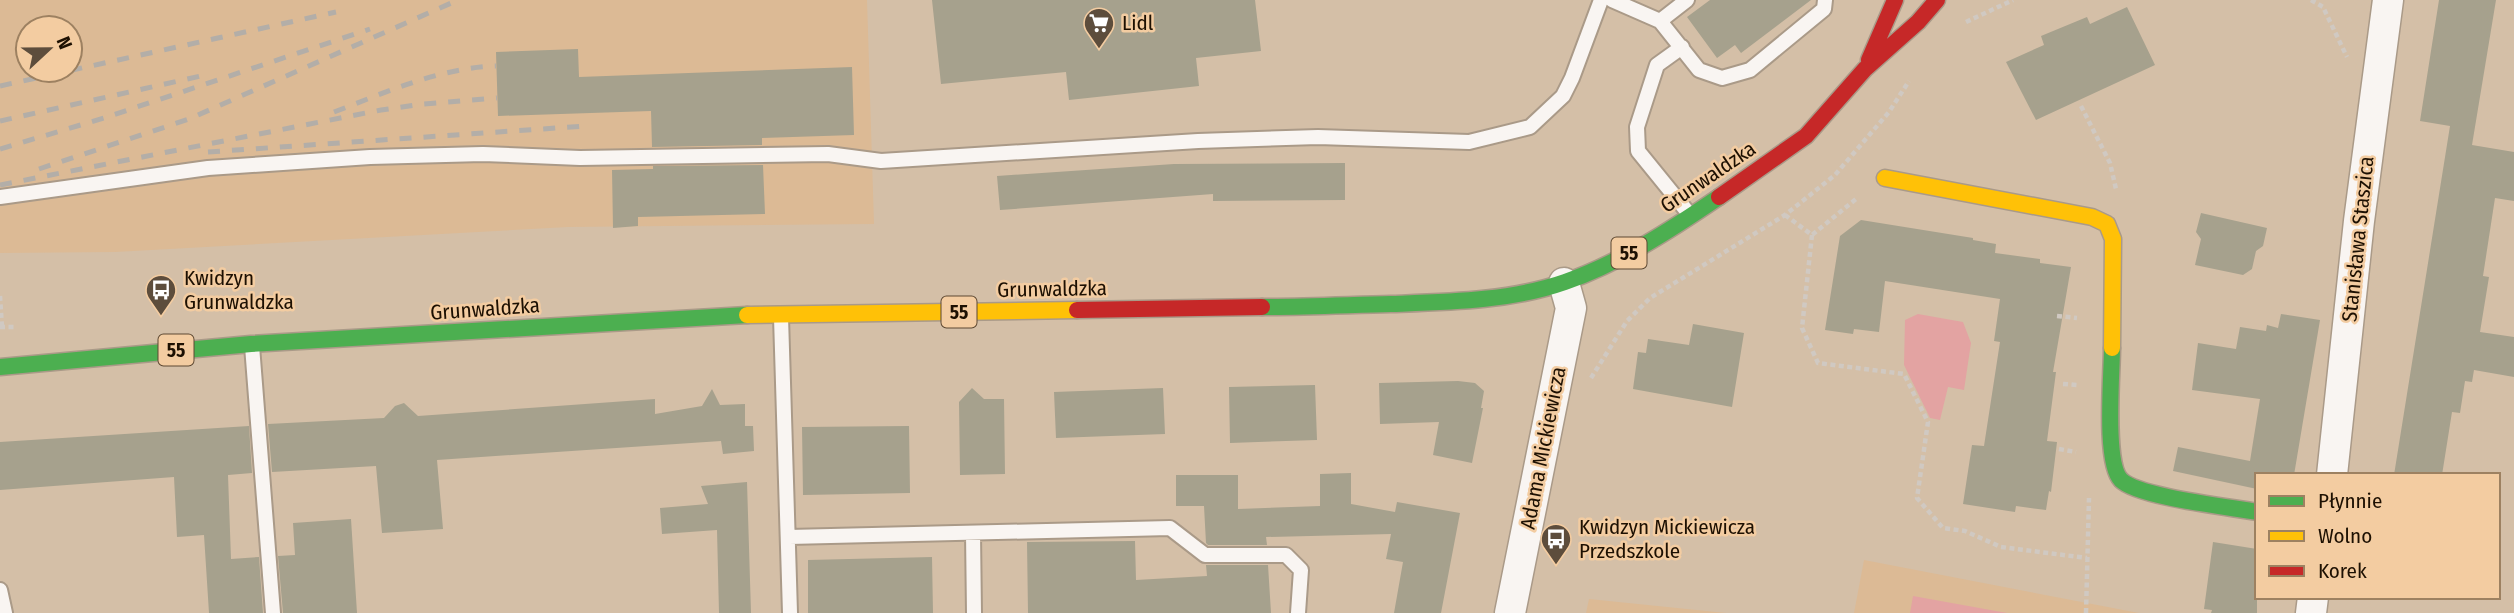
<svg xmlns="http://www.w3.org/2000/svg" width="2514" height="613" viewBox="0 0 2514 613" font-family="'Fira Sans Condensed',sans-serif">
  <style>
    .built { fill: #dcba95; fill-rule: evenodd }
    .green { fill: #e3a3a2 }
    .building { fill: #a6a18d }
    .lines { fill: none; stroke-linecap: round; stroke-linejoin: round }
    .lane-casing { stroke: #aa9a88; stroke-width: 18 }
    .street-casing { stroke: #aa9a88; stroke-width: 33 }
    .fast-casing { stroke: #aa9a88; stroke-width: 19 }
    .slow-casing { stroke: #aa9a88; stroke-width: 19 }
    .jam-casing { stroke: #aa9a88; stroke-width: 19 }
    .path { stroke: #d0c9c2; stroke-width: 4.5; stroke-dasharray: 5 3.5; stroke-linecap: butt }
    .lane { stroke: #f9f5f2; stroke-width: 14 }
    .street { stroke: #f9f5f2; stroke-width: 30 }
    .fast { stroke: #4caf50; stroke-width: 16 }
    .slow { stroke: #ffc107; stroke-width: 16 }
    .jam { stroke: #c62828; stroke-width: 16 }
    .rail { stroke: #b3aea8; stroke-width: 5; stroke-dasharray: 12 12; stroke-linecap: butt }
    .labels { text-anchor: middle; stroke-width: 5; stroke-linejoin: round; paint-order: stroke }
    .shield { fill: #f3cca1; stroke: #5d4832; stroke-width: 2 }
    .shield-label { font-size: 19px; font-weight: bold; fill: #1d1002 }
    .poi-label { font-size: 21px; fill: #1d1002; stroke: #f3cca1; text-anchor: start }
    .street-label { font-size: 21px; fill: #1d1002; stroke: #f3cca1 }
  </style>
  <rect width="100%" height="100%" fill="#d4bfa7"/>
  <path class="built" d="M0,0H867L874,224L568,227L115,252L0,253ZM28,28H70V70H28Z
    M1864,560L2139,613H1854Z
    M1589,599L1726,613H1586Z"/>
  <path class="green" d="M1918,314L1963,322L1971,343L1964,390L1948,387L1940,420L1930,418L1904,365L1905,320Z
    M1913,596L2007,613H1910Z"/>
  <path class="building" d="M932,0H1255L1261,51L1196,58L1199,86L1069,100L1066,72L941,84Z
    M1710,0H1811L1741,53L1735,45L1717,58L1687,17Z
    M2439,0H2496L2472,145L2514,152V201L2495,198L2483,276L2489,277L2480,332L2514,337V377L2474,370L2472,382L2465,381L2460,413L2452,412L2442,475H2394L2450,126L2420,121Z
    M2127,7L2155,65L2036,120L2006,62L2044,45L2041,36L2087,17L2090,24Z
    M578,49L579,77L852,67L854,135L762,138V145L652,147L651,111L498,116L496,52Z
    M1345,163V200L1213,201V194L1000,210L997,176L1174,164Z
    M763,165L765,214L638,217V226L613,228L612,170L653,169V166Z
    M2201,213L2267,228L2263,246L2256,251L2252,269L2243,275L2195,265L2201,239L2196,232Z
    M1861,220L1973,238V240L1996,244L1995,253L2040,259V263L2071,267L2053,372H2056L2047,441L2057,442L2051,492L2049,491L2046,510L2016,506L2015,512L1963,504L1972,445L1984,446L2000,342L1994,341L2000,299L1885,281L1879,332L1854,329L1853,334L1825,330L1840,236Z
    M2281,314L2320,320L2294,475H2257V489L2173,471L2178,447L2250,461L2260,399L2192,390L2198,343L2236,349L2240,327L2266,331L2267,325L2278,328Z
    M1693,324L1744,333L1732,407L1633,389L1638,352L1646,353L1648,339L1689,345Z
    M1458,381L1475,383L1484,391L1481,408H1483L1472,463L1433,455L1439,422L1380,424L1379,383Z
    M1315,385L1317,440L1230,443L1229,387Z
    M972,388L984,399H1004L1005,474L960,475L959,402Z
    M1163,388L1165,434L1056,438L1054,392Z
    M712,389L720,405L745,404V426H753L754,451L723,454L721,441L437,460L443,529L382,533L376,466L272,472L268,424L384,418L395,406L404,403L418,416L655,399V414L702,406Z
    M249,426L252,473L228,475L231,559L259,557L263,613H209L204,535L177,537L174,477L0,490V442Z
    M909,426L910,493L803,495L802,427Z
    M1351,473V504L1395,512L1397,502L1460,513L1441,613H1394L1403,562L1386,559L1391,534L1266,537L1267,545H1208L1206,543L1204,506H1176V475H1238V509L1320,506V474Z
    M747,482L751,613H719L717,530L662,534L660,508L708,504L701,486Z
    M351,519L357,613H283L278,556L295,555L293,523Z
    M1135,541L1136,580L1207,576L1206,565H1268L1271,613H1028L1027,542Z
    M2213,542L2257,549V613H2211L2212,610L2204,609Z
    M932,557L933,613H808V560Z"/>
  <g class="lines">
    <g class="lane-casing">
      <path id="lane" d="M1612,0L1660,21L1699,70L1722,78L1750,70L1824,9L1825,0
        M1660,21L1687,0
        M1682,47L1657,65L1637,127L1638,151L1690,215
        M0,197L208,168L370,157L483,154L580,158L828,154L881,161L1198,141L1318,137L1469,142L1530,127L1563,96L1572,78L1601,0
        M781,317L790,613
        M252,346L273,613
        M973,533L974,613
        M789,537L1170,528L1205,555H1286L1301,570L1298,613
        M0,590L5,613"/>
    </g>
    <g class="street-casing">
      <path id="street" d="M2332,475L2359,221L2388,0
        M1510,613L1571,308L1564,283
        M2311,613L2313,597"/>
    </g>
    <g class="fast-casing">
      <path id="fast" d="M1262,307C1305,307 1348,305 1391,304C1448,302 1511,301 1565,282C1620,263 1672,229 1719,197
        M2112,348C2112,374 2104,463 2121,480C2138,497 2230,507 2257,512
        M0,367L251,344L747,315"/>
    </g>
    <g class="slow-casing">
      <path id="slow" d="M1885,178L2092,217L2107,224L2113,239L2112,348
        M747,315L1077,310"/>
    </g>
    <g class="jam-casing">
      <path id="jam" d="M1869,60L1895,0
        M1719,197L1806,136L1865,69L1918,22L1937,0
        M1077,310L1262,307"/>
    </g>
    <path class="path" d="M2311,0L2323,7L2347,57
      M1966,22L2013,0
      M2081,106L2110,163L2116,189
      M1785,215L1812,235L1856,199
      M1812,235L1802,328L1818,363L1904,374L1928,422L1917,498L1943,528L1965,531L2001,547L2087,558
      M0,296L2,327
      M2057,316L2077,318
      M0,327H17
      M1591,378L1627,321L1650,298L1785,215L1835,175L1889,112L1909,81
      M2063,384L2077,385
      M2059,449L2076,452
      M2086,613L2089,498"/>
    <use href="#lane" class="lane"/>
    <use href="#street" class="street"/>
    <use href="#fast" class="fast"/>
    <use href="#slow" class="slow"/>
    <use href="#jam" class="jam"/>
    <path class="rail" d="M0,86L336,12
      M334,112C387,92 439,68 496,66
      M0,121L205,75
      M0,149L104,118L370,29
      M208,152L585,126
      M39,169L189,119L458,0
      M0,185L381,110L423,104L497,98"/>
  </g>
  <defs>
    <g id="supermarket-pin" transform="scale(1.575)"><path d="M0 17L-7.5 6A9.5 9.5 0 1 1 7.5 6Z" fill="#5d4d3c" stroke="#f3cca1"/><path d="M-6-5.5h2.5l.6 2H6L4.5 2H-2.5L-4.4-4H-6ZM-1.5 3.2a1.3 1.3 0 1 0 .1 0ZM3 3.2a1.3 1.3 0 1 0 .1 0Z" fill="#fff"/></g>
    <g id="bus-pin" transform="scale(1.575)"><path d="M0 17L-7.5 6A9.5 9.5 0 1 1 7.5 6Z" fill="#5d4d3c" stroke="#f3cca1"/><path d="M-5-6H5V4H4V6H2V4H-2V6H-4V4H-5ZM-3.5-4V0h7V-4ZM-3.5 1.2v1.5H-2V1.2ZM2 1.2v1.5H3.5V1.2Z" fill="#fff"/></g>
  </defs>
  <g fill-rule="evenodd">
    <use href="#supermarket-pin" x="1099" y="23"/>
    <use href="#bus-pin" x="161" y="290"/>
    <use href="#bus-pin" x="1556" y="539"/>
  </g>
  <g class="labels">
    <g class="shield">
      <rect x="1611.5" y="237.5" width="35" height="31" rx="5"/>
      <rect x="941.5" y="296.5" width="35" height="31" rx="5"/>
      <rect x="158.5" y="334.5" width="35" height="31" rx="5"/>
    </g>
    <g class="shield-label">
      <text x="1629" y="260">55</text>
      <text x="959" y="319">55</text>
      <text x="176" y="357">55</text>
    </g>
    <g class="poi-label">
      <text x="1122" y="30">Lidl</text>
      <text x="184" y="285">Kwidzyn<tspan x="184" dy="24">Grunwaldzka</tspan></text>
      <text x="1579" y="534">Kwidzyn Mickiewicza<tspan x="1579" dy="24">Przedszkole</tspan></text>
    </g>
    <g class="street-label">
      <text transform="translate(1708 177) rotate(-34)" y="7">Grunwaldzka</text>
      <text transform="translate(2358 239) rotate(-84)" y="7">Stanisława Staszica</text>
      <text transform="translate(1052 289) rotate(-1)" y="7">Grunwaldzka</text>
      <text transform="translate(485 309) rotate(-4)" y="7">Grunwaldzka</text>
      <text transform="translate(1543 448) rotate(-79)" y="7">Adama Mickiewicza</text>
    </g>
  </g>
  <rect x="2255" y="473" width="245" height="126" fill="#f3cca1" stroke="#9d8161" stroke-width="2"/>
  <rect x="2269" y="496" width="35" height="10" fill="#4caf50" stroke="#9d8161" stroke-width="2"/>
  <text x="2318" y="508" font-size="21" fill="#1d1002">Płynnie</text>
  <rect x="2269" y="531" width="35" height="10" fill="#ffc107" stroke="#9d8161" stroke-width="2"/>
  <text x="2318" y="543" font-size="21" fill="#1d1002">Wolno</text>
  <rect x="2269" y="566" width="35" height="10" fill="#c62828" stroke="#9d8161" stroke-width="2"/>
  <text x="2318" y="578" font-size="21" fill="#1d1002">Korek</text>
  <g transform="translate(49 49) rotate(68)"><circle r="33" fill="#f3cca1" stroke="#9d8161" stroke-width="2"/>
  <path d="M0-5L12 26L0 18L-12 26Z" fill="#5d4d3c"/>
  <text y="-10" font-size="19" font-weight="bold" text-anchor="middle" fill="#1d1002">N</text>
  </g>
</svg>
